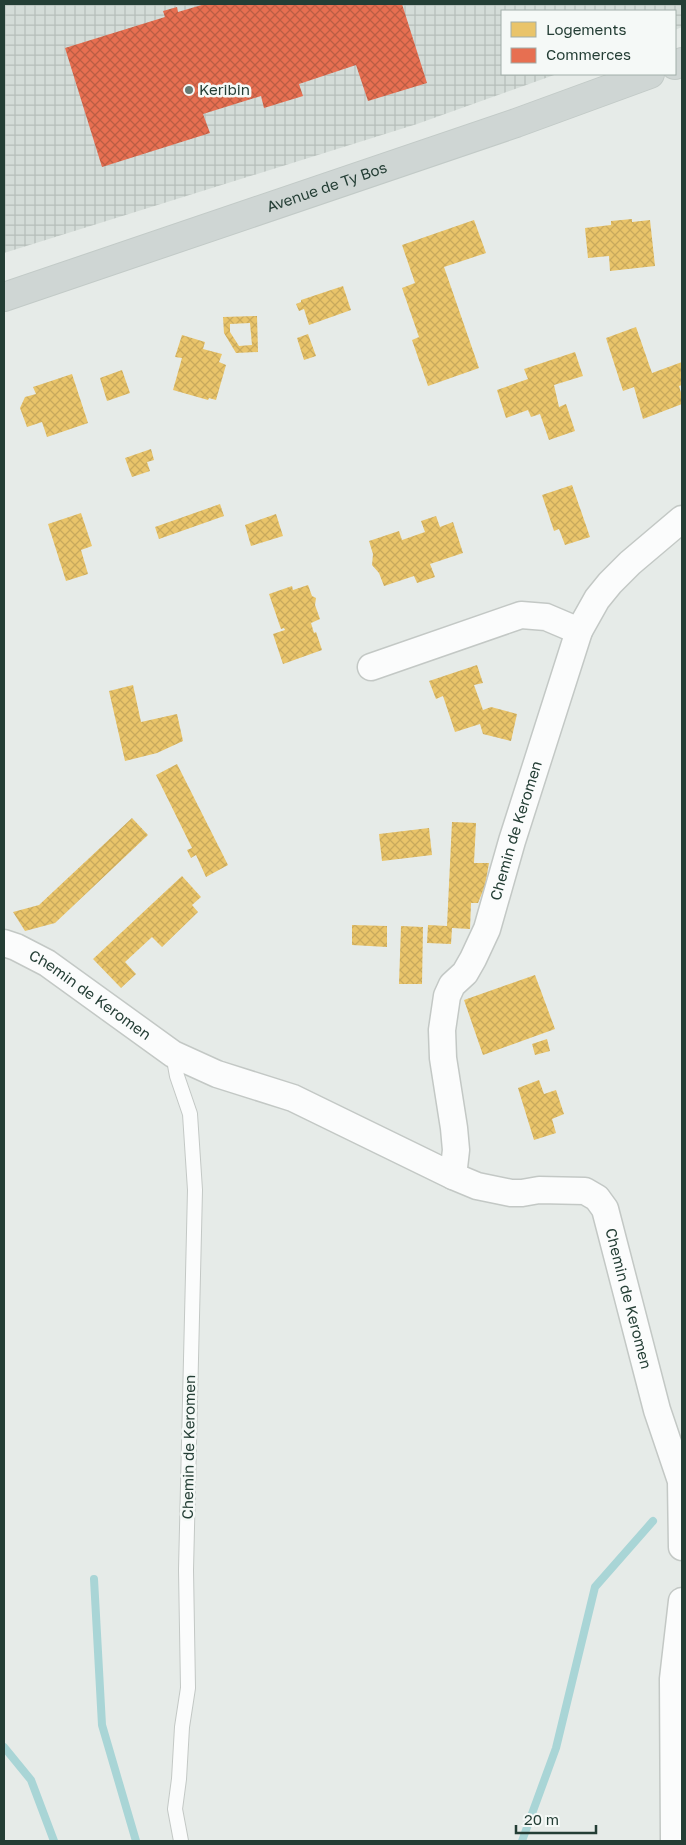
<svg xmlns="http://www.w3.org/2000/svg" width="686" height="1845" viewBox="0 0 686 1845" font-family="'Golos Text',sans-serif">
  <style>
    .industrial { fill: url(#industrial-grid) }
    .homes { fill: url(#homes-cross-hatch); fill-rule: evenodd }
    .shops { fill: url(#shops-cross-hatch) }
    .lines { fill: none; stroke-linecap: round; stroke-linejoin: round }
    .stream { stroke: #a9d5d6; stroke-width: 8 }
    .service-casing { stroke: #c3c8c5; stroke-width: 16 }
    .minor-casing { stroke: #c3c8c5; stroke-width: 29 }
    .primary-casing { stroke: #c2cac7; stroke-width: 30 }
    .service { stroke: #fbfcfc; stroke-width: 14 }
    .minor { stroke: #fbfcfc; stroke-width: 26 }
    .primary { stroke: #cfd6d4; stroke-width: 28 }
    .poi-dot { fill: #687b74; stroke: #f5f9f7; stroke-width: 2 }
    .labels { text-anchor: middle; stroke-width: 5; stroke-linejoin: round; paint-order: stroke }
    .poi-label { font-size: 15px; fill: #243e35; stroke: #f5f9f7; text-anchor: start }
    .street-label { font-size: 15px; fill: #243e35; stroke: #f5f9f7 }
  </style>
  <defs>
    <pattern id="industrial-grid" width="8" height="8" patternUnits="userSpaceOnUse" patternTransform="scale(1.25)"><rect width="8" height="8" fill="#d4dcd8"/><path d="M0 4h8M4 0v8" fill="none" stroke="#b6beba"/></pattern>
    <pattern id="homes-cross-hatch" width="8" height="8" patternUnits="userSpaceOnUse" patternTransform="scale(1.25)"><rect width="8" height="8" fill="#e9c46a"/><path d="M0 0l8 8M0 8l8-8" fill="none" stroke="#c8a95c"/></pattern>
    <pattern id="shops-cross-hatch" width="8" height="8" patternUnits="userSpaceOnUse" patternTransform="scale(1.25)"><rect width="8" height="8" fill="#e76f51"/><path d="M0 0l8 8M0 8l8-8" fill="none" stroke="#bb5d44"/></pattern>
  </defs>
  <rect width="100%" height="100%" fill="#e6ebe8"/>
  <path class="industrial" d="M4,4H682V27L675,30V11H502V74H557L417,124L4,253Z"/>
  <path class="homes" d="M632,219V222L650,220L655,266L610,271L609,256L588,258L585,228L611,225V221Z
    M474,220L486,253L444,267L479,368L428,386L412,340L419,337L402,288L415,283L402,245Z
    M343,286L351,310L309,325L304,309L299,311L296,304L301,302V300Z
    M257,316L258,352L236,353L224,333L223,317ZM250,323L252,345L239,346L230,332V324Z
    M636,327L652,373L682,362V385L679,386L682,396V404L643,419L634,387L623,391L606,338Z
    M308,334L316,356L304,360L297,338Z
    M182,335L205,342L203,349L222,354L219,362L226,365L216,400L209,398L208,400L173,390L182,358L175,357Z
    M575,352L583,376L554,385L559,407L566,404L575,431L549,440L540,414L531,417L528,410L506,418L497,390L528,379L524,369Z
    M122,370L130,393L107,401L100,378Z
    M72,374L88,423L47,437L42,422L27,427L20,408L25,397L36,394L33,387Z
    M151,449L154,460L147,462L150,471L132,477L125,458Z
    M572,485L590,537L565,545L559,529L554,531L542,495Z
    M220,504L224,516L159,539L155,527Z
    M81,513L92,546L81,550L88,574L66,581L48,524Z
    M276,514L283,536L251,546L245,525Z
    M436,516L440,527L453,522L463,553L430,564L435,577L417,583L414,576L384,586L379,573L372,565L373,554L369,541L399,531L402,540L425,532L421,521Z
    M308,585L312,596L316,598L315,605L320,619L311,623L314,633L316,632L322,650L283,664L273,634L285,630L284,628L281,629L269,594L292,586L293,590Z
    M477,665L483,683L474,685L483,710L491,707L517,714L511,741L483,734L480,724L455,732L443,696L436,699L429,681Z
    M133,685L141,722L177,714L183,741L157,753L125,761L109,691Z
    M177,764L228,865L206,877L196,855L191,858L187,850L192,848L156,775Z
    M132,818L148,835L55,923L25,931L13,912L39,905Z
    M452,822L476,823L474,863H489L485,886L478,903H471L470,929L452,928L451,944L427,943L428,925L447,926Z
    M429,828L432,855L382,861L379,834Z
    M182,876L201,897L192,905L198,912L162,947L152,937L125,962L136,974L121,988L93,959Z
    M352,925L387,926V947L352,945Z
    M401,926L423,927L422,984H399Z
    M535,975L555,1029L483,1055L464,1000Z
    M547,1039L550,1051L535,1055L532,1044Z
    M539,1080L544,1094L556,1090L564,1114L552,1119L556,1133L534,1140L518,1088Z"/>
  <path class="shops" d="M205,4H402L427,83L368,101L356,65L299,84L303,96L264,108L261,96L203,114L210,133L102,167L65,48L165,17L163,11L177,7L178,12Z"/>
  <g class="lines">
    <path class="stream" d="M94,1579L102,1725L136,1841
      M4,1747L31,1780L54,1841
      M522,1841L556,1748L595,1587L653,1521"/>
    <g class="service-casing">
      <path id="service" d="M173,1054L177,1076L190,1114L195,1190L186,1570L188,1688L182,1727L179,1779L175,1809L181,1841"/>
    </g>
    <g class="minor-casing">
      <g id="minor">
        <path d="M371,667L521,615L546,617L579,631"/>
        <path id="s1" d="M4,943L16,947L47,963L173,1054L217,1074L293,1098L453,1176L456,1150L454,1128L443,1058L442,1030L447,996L452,985L465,973L473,959L487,929L512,841L579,631L597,599L610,583L630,563L682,519"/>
        <path id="s2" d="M453,1176L477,1186L511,1193H522L539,1190L585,1191L597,1198L605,1209L657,1410L681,1481L682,1547"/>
        <path d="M674,1841L673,1679L682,1601"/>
      </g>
    </g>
    <g class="primary-casing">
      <g id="primary">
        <path d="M675,65L682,62"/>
        <path id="s3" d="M4,297L516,123L650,74"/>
      </g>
    </g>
    <use href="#service" class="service"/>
    <use href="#minor" class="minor"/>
    <use href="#primary" class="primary"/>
  </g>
  <circle class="poi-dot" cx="189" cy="90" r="5"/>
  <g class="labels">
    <g class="poi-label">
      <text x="199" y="95">Keribin</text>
    </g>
    <g class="street-label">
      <text dy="5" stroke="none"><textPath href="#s3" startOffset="341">Avenue de Ty Bos</textPath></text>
      <text dy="5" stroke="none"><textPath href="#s1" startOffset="872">Chemin de Keromen</textPath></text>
      <text dy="5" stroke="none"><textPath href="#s1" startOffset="101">Chemin de Keromen</textPath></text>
      <text dy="5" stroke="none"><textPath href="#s2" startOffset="255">Chemin de Keromen</textPath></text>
      <text transform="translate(189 1447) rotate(-89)" y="5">Chemin de Keromen</text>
    </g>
  </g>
  <rect width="686" height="1845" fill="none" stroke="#243e35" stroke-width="10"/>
  <rect x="501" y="10" width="175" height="65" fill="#f5f9f7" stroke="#a1aea9"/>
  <rect x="511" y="22" width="25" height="15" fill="#e9c46a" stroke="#a1aea9"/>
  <text x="546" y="35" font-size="15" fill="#243e35">Logements</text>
  <rect x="511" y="48" width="25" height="15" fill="#e76f51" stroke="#a1aea9"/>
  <text x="546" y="60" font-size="15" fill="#243e35">Commerces</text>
  <path d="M516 1825v8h80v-8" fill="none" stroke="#243e35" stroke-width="2.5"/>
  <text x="524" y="1825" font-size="15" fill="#243e35" stroke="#f5f9f7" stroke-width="4" paint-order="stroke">20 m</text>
</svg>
